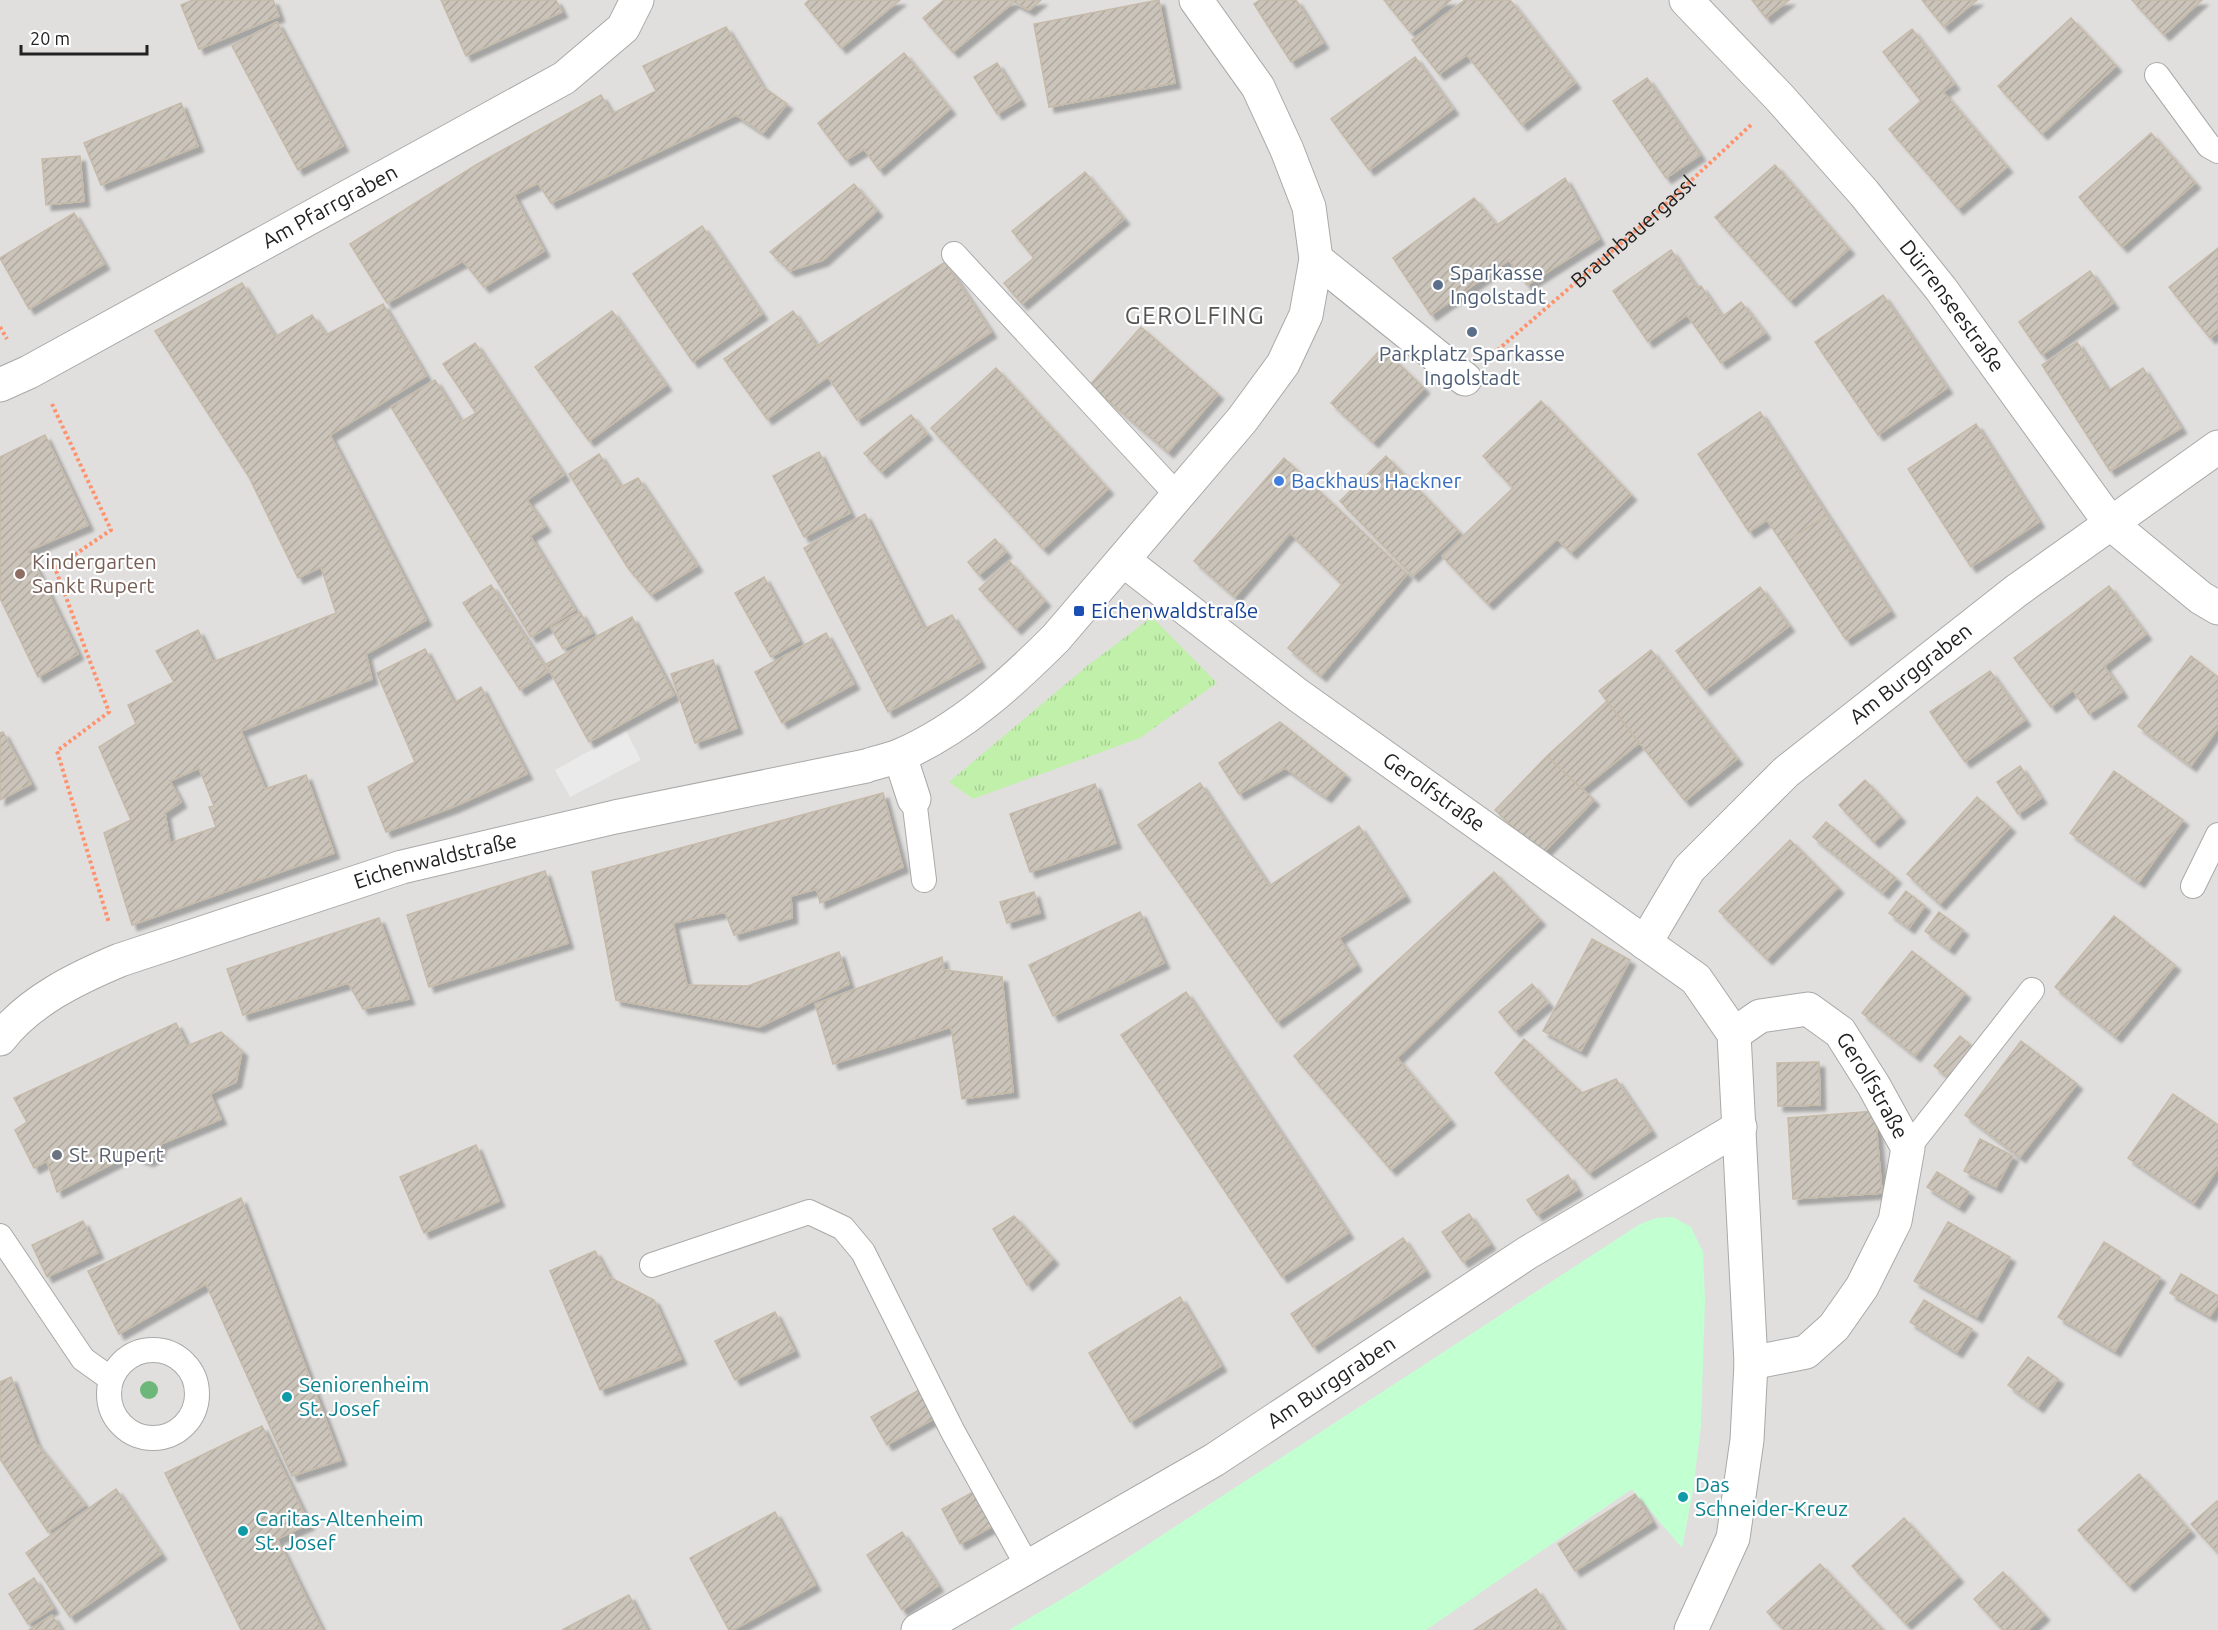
<svg xmlns="http://www.w3.org/2000/svg" width="2218" height="1630" viewBox="0 0 2218 1630" font-family="Ubuntu,sans-serif">
  <style>
    .residential { fill: #e0dfde }
    .grass { fill: url(#grass-tufts) }
    .park { fill: #c2ffd1 }
    .parking { fill: #eaeaea }
    .building { fill: url(#building-hatch); stroke: #c6baa8; stroke-width: 1.5; fill-rule: evenodd; filter: url(#shadow) }
    .lines { fill: none; stroke-linecap: round; stroke-linejoin: round }
    .service-casing { stroke: #a9a9a9; stroke-width: 26 }
    .minor-casing { stroke: #a9a9a9; stroke-width: 35 }
    .tertiary-casing { stroke: #a9a9a9; stroke-width: 35 }
    .path { stroke: #ff926c; stroke-width: 4; stroke-dasharray: 3 3; stroke-linecap: butt }
    .service { stroke: #fff; stroke-width: 24 }
    .minor { stroke: #fff; stroke-width: 33 }
    .tertiary { stroke: #fff; stroke-width: 33 }
    .tree { fill: #6eb77b }
    .service-dot { fill: #5c6f8a; stroke: #fff; stroke-width: 2 }
    .shop-dot { fill: #3f7fe0; stroke: #fff; stroke-width: 2 }
    .education-dot { fill: #8d6e63; stroke: #fff; stroke-width: 2 }
    .transit-dot { fill: #1a4fb4; stroke: #fff; stroke-width: 2 }
    .worship-dot { fill: #6b7280; stroke: #fff; stroke-width: 2 }
    .culture-dot { fill: #0f9aa8; stroke: #fff; stroke-width: 2 }
    .labels { text-anchor: middle; stroke-width: 4.5; stroke-linejoin: round; paint-order: stroke }
    .street-label { font-size: 21px; fill: #222; stroke: #fff }
    .service-label { font-size: 21px; fill: #4e5e75; stroke: #fff; text-anchor: start }
    .shop-label { font-size: 21px; fill: #366cbe; stroke: #fff; text-anchor: start }
    .education-label { font-size: 21px; fill: #785e54; stroke: #fff; text-anchor: start }
    .transit-label { font-size: 21px; fill: #164399; stroke: #fff; text-anchor: start }
    .worship-label { font-size: 21px; fill: #5b616d; stroke: #fff; text-anchor: start }
    .culture-label { font-size: 21px; fill: #0d838f; stroke: #fff; text-anchor: start }
    .quarter-label { font-size: 24px; letter-spacing: 1.5px; fill: #555; stroke: #fff }
  </style>
  <defs>
    <pattern id="grass-tufts" width="24" height="20" patternUnits="userSpaceOnUse" patternTransform="scale(1.5)"><rect width="24" height="20" fill="#c1f0aa"/><path d="M3 7l-1-3M5 7V3M7 7l1-3M15 17l-1-3M17 17v-4M19 17l1-3" fill="none" stroke="#a6ce92"/></pattern>
    <pattern id="building-hatch" width="6" height="6" patternUnits="userSpaceOnUse" patternTransform="scale(1.5)"><rect width="6" height="6" fill="#cbc4ba"/><path d="M-1 1l2-2M0 6l6-6M5 7l2-2" fill="none" stroke="#aea8a0"/></pattern>
    <filter id="shadow"><feDropShadow dx="5.5" dy="5.5" stdDeviation="1.5" flood-color="#0004"/></filter>
  </defs>
  <rect width="100%" height="100%" fill="#f2f1e8"/>
  <path class="residential" d="M0,0H2218V1630H0Z"/>
  <path class="grass" d="M1152,617L1217,683L1140,738L973,799L949,782L1087,666Z"/>
  <path class="park" d="M1673,1217L1691,1227L1703,1252L1705,1301L1701,1425L1693,1491L1682,1548L1632,1489L1426,1630H1009L1084,1586L1640,1224L1656,1218Z"/>
  <path class="parking" d="M626,731L641,760L570,797L555,770Z"/>
  <path class="building" d="M193,0H273L279,16L199,49L181,5Z
    M441,0H556L562,12L466,56Z
    M809,0H900L841,48L805,4Z
    M944,0H1041L1029,10L1014,2L953,52L923,18Z
    M1159,0L1175,83L1049,107L1034,24Z
    M1260,0H1296L1323,43L1291,62L1254,4Z
    M1384,0H1451L1411,33Z
    M1465,0H1510L1575,83L1522,125L1467,55L1439,74L1412,40Z
    M1752,0H1789L1766,18Z
    M1922,0H1977L1944,27Z
    M2132,0H2202L2164,35Z
    M2071,18L2116,66L2042,134L1998,86Z
    M277,22L343,146L298,170L232,46Z
    M726,27L762,86L787,104L763,133L736,115L551,203L538,183L514,195L544,251L484,287L463,261L387,303L350,244L476,165L601,95L612,114L656,91L643,66Z
    M1912,29L1954,84L1943,92L2007,167L1958,209L1889,129L1921,101L1883,52Z
    M904,53L950,109L879,170L864,149L846,160L818,123Z
    M1415,57L1453,109L1369,170L1331,119Z
    M997,63L1020,100L997,114L974,77Z
    M1647,78L1700,155L1666,178L1613,101Z
    M181,103L198,146L101,185L84,143Z
    M2151,133L2195,183L2122,247L2079,197Z
    M80,156L84,201L46,205L42,159Z
    M1775,165L1849,249L1790,301L1715,217Z
    M1085,172L1124,219L1022,304L1004,283L1034,258L1012,231Z
    M1565,178L1599,239L1527,285L1509,260L1431,315L1393,258L1474,198L1497,225Z
    M854,184L877,211L823,260L790,271L770,252Z
    M74,213L104,264L29,309L0,258Z
    M702,226L762,314L693,362L633,274Z
    M2218,248V332L2210,338L2169,287Z
    M1671,250L1697,288L1701,286L1722,317L1741,302L1765,333L1721,363L1687,315L1648,342L1613,291Z
    M945,262L991,332L857,420L828,377L767,419L724,359L793,311L817,346Z
    M2090,271L2113,303L2042,355L2019,322Z
    M242,283L275,337L312,315L326,335L383,304L426,376L330,435L426,620L366,654L372,679L241,731L265,789L306,775L334,853L132,925L104,833L131,820L99,747L136,724L128,705L174,682L156,651L198,630L213,662L336,613L321,567L298,578L249,477L155,331ZM199,768L214,806L209,807L216,827L170,843L165,813L181,802L170,781Z
    M1883,295L1947,388L1878,435L1815,342Z
    M612,311L666,385L589,441L535,367Z
    M1141,327L1218,394L1168,452L1090,385Z
    M2077,342L2108,391L2143,368L2181,428L2110,471L2042,365Z
    M475,343L564,475L527,500L545,526L530,536L575,610L531,637L391,407L435,380L461,422L476,413L443,364Z
    M1382,348L1424,388L1373,442L1331,403Z
    M996,368L1108,489L1043,549L931,428Z
    M1541,401L1631,495L1571,553L1557,539L1488,604L1442,556L1513,488L1483,456Z
    M1760,412L1827,515L1783,544L1767,520L1749,532L1698,454Z
    M911,415L927,434L881,472L864,453Z
    M1976,424L2039,522L1971,567L1908,469Z
    M45,435L88,525L28,551L78,654L38,677L0,598V457Z
    M819,452L850,513L804,537L773,476Z
    M599,454L621,487L638,478L697,566L651,595L628,568L569,474Z
    M1386,456L1459,532L1413,576L1340,501Z
    M1284,458L1407,574L1321,676L1288,648L1342,584L1290,533L1235,597L1194,561Z
    M865,514L924,629L952,615L980,662L888,712L804,548Z
    M1827,515L1890,611L1846,640L1783,544Z
    M995,539L1006,552L979,575L968,562Z
    M1009,561L1045,601L1016,629L979,589Z
    M764,577L799,641L771,657L735,593Z
    M491,585L548,672L520,690L463,603Z
    M2109,586L2146,634L2104,666L2122,692L2089,714L2073,690L2051,707L2014,658Z
    M1760,587L1789,626L1705,690L1676,651Z
    M580,612L592,633L563,649L551,628Z
    M632,617L674,695L589,742L546,664Z
    M826,633L854,684L782,723L755,672Z
    M425,649L454,703L481,687L527,774L453,807L386,832L368,787L415,762L377,673Z
    M1651,650L1737,759L1685,801L1599,691Z
    M2191,656L2218,677V728L2191,766L2138,726Z
    M713,660L737,728L695,743L671,674Z
    M1990,671L2025,720L1965,762L1930,712Z
    M1607,701L1639,743L1582,789L1547,756Z
    M1280,722L1345,774L1326,797L1285,768L1239,794L1219,763Z
    M3,732L31,784L0,800V733Z
    M1547,756L1594,800L1542,854L1495,810Z
    M2020,766L2041,798L2018,814L1997,782Z
    M2114,771L2183,820L2139,882L2070,833Z
    M1865,780L1900,817L1874,842L1839,805Z
    M1200,783L1269,886L1359,826L1405,896L1339,938L1356,965L1277,1022L1138,825Z
    M1095,784L1116,843L1030,872L1010,814Z
    M883,793L903,867L820,903L817,889L791,896L792,918L734,935L725,912L673,923L687,985L748,986L839,952L849,984L759,1027L616,1000L592,872Z
    M1977,797L2010,827L1940,904L1907,874Z
    M1826,822L1896,878L1883,893L1813,837Z
    M1790,840L1838,888L1767,959L1719,911Z
    M545,871L568,943L429,987L407,915Z
    M1494,872L1540,920L1397,1058L1450,1120L1391,1170L1294,1056Z
    M1906,891L1925,906L1909,928L1889,913Z
    M1034,892L1040,913L1007,923L1000,902Z
    M1140,912L1164,963L1053,1016L1029,965Z
    M1939,912L1963,930L1949,949L1925,931Z
    M2114,916L2175,965L2116,1037L2055,987Z
    M379,918L409,999L363,1009L348,983L243,1015L227,969Z
    M1592,939L1630,960L1581,1051L1543,1031Z
    M1912,951L1965,993L1915,1056L1862,1013Z
    M942,957L944,970L1002,977L1013,1092L962,1099L951,1027L833,1064L815,1004Z
    M1532,984L1548,1003L1515,1031L1499,1012Z
    M1186,992L1348,1233L1282,1277L1121,1035Z
    M176,1023L187,1046L221,1032L242,1051L236,1082L210,1094L221,1119L161,1144L158,1155L148,1161L139,1158L133,1153L57,1192L47,1161L34,1168L15,1130L27,1122L14,1098Z
    M1960,1036L1974,1048L1949,1078L1934,1066Z
    M1524,1039L1582,1093L1616,1079L1651,1131L1589,1173L1495,1073Z
    M2021,1041L2077,1084L2020,1157L1965,1115Z
    M1819,1062L1820,1105L1778,1106L1777,1063Z
    M2173,1094L2218,1125V1168L2194,1203L2128,1158Z
    M1875,1111L1882,1193L1793,1199L1788,1118Z
    M1980,1139L2013,1156L1996,1187L1964,1171Z
    M476,1145L499,1201L424,1233L400,1177Z
    M1937,1172L1969,1192L1959,1207L1927,1187Z
    M1568,1175L1577,1190L1537,1215L1527,1200Z
    M241,1198L341,1460L292,1476L206,1284L119,1334L88,1271Z
    M1469,1214L1490,1244L1463,1262L1442,1232Z
    M1014,1216L1053,1259L1027,1285L993,1229Z
    M83,1221L98,1253L47,1277L32,1245Z
    M1948,1222L2010,1257L1977,1317L1914,1281Z
    M1403,1238L1425,1271L1313,1347L1291,1314Z
    M2104,1242L2160,1277L2115,1351L2058,1317Z
    M595,1251L609,1277L654,1300L681,1359L600,1390L550,1271Z
    M2181,1274L2218,1296V1304L2210,1316L2170,1293Z
    M1180,1297L1221,1366L1130,1422L1089,1353Z
    M1924,1300L1972,1329L1957,1352L1910,1322Z
    M775,1312L794,1351L735,1380L715,1341Z
    M2028,1357L2058,1379L2038,1407L2008,1385Z
    M11,1377L36,1443L85,1505L48,1532L0,1459V1382Z
    M919,1390L935,1418L887,1445L871,1417Z
    M262,1426L309,1524L277,1539L322,1630H241L165,1473Z
    M2139,1474L2190,1531L2129,1586L2078,1530Z
    M116,1489L161,1554L70,1617L26,1553Z
    M975,1491L993,1526L960,1544L942,1509Z
    M1635,1494L1652,1522L1575,1571L1558,1544Z
    M2217,1501L2218,1502V1553L2191,1524Z
    M775,1512L815,1585L733,1630H729L690,1558Z
    M1904,1518L1958,1577L1906,1624L1852,1566Z
    M902,1532L938,1586L902,1610L867,1555Z
    M1820,1564L1883,1630H1784L1767,1612Z
    M2003,1572L2044,1615L2028,1630H2003L1974,1599Z
    M34,1578L53,1608L28,1624L9,1594Z
    M1536,1589L1563,1630H1474Z
    M629,1595L647,1630H562Z
    M52,1615L61,1630H29Z"/>
  <g class="lines">
    <g class="service-casing">
      <path id="service" d="M2157,75L2209,146L2218,151
        M954,254L1178,496
        M914,799L924,880
        M2193,886L2218,835
        M1908,1148L2032,990
        M0,1236L83,1359L111,1379
        M652,1265L809,1212L843,1228L863,1252L953,1432L1028,1567
        M109 1394a44 44 0 1 1 88 0a44 44 0 1 1-88 0Z"/>
    </g>
    <g class="minor-casing">
      <g id="minor">
        <path id="s2" d="M1686,0L1780,98L1864,193L1941,289L2111,524L2201,598L2218,608"/>
        <path d="M1316,259L1465,379"/>
        <path id="s3" d="M0,385L29,372L564,78L623,28L637,0"/>
        <path id="s4" d="M1123,560L1299,696L1696,979L1734,1034L1751,1363L1747,1440L1733,1538L1691,1630"/>
        <path d="M900,756L914,799"/>
        <path id="s5" d="M1645,943L1689,869L1786,772L2016,591L2218,447"/>
        <path id="s6" d="M1734,1034L1760,1016L1808,1009L1840,1032L1874,1086L1908,1148L1895,1221L1862,1287L1834,1327L1806,1352L1751,1363"/>
        <path id="s7" d="M918,1630L1214,1460L1527,1253L1740,1127"/>
      </g>
    </g>
    <g class="tertiary-casing">
      <g id="tertiary">
        <path id="s8" d="M0,1039C29,1001 77,978 120,960L402,867L615,817L866,766C877,762 890,760 901,755C961,729 1011,683 1056,638L1242,420L1283,364L1306,315L1316,259L1309,207L1287,150L1258,87L1196,0"/>
      </g>
    </g>
    <g class="path">
      <path d="M0,327L7,339"/>
      <path id="s1" d="M1493,354L1655,214L1752,124"/>
      <path d="M52,404L111,530L55,568L109,712L57,751L109,923"/>
    </g>
    <use href="#service" class="service"/>
    <use href="#minor" class="minor"/>
    <use href="#tertiary" class="tertiary"/>
  </g>
  <circle class="tree" cx="149" cy="1390" r="9"/>
  <g class="service-dot">
    <circle cx="1438" cy="285" r="6"/>
    <circle cx="1472" cy="332" r="6"/>
  </g>
  <circle class="shop-dot" cx="1279" cy="481" r="6"/>
  <circle class="education-dot" cx="20" cy="574" r="6"/>
  <rect class="transit-dot" x="1073" y="605" width="12" height="12" rx="3"/>
  <circle class="worship-dot" cx="57" cy="1155" r="6"/>
  <g class="culture-dot">
    <circle cx="287" cy="1397" r="6"/>
    <circle cx="1683" cy="1497" r="6"/>
    <circle cx="243" cy="1531" r="6"/>
  </g>
  <g class="labels">
    <g class="street-label">
      <text dy="7" stroke="none"><textPath href="#s3" startOffset="375">Am Pfarrgraben</textPath></text>
      <text dy="7" stroke="none"><textPath href="#s1" startOffset="186">Braunbauergassl</textPath></text>
      <text dy="7" stroke="none"><textPath href="#s2" startOffset="406">Dürrenseestraße</textPath></text>
      <text dy="7" stroke="none"><textPath href="#s5" startOffset="382">Am Burggraben</textPath></text>
      <text dy="7" stroke="none"><textPath href="#s4" startOffset="388">Gerolfstraße</textPath></text>
      <text dy="7" stroke="none"><textPath href="#s8" startOffset="476">Eichenwaldstraße</textPath></text>
      <text dy="7" stroke="none"><textPath href="#s6" startOffset="182">Gerolfstraße</textPath></text>
      <text dy="7" stroke="none"><textPath href="#s7" startOffset="482">Am Burggraben</textPath></text>
    </g>
    <g class="service-label">
      <text x="1450" y="280">Sparkasse<tspan x="1450" dy="24">Ingolstadt</tspan></text>
      <text x="1472" y="361" text-anchor="middle">Parkplatz Sparkasse<tspan x="1472" dy="24">Ingolstadt</tspan></text>
    </g>
    <g class="shop-label">
      <text x="1291" y="488">Backhaus Hackner</text>
    </g>
    <g class="education-label">
      <text x="32" y="569">Kindergarten<tspan x="32" dy="24">Sankt Rupert</tspan></text>
    </g>
    <g class="transit-label">
      <text x="1091" y="618">Eichenwaldstraße</text>
    </g>
    <g class="worship-label">
      <text x="69" y="1162">St. Rupert</text>
    </g>
    <g class="culture-label">
      <text x="299" y="1392">Seniorenheim<tspan x="299" dy="24">St. Josef</tspan></text>
      <text x="1695" y="1492">Das<tspan x="1695" dy="24">Schneider-Kreuz</tspan></text>
      <text x="255" y="1526">Caritas-Altenheim<tspan x="255" dy="24">St. Josef</tspan></text>
    </g>
    <g class="quarter-label">
      <text x="1195" y="324">GEROLFING</text>
    </g>
  </g>
  <path d="M21 45v9h126v-9" fill="none" stroke="#222222" stroke-width="3"/>
  <text x="30" y="45" font-size="18" fill="#222222" stroke="#ffffff" stroke-width="4.5" paint-order="stroke">20 m</text>
</svg>
